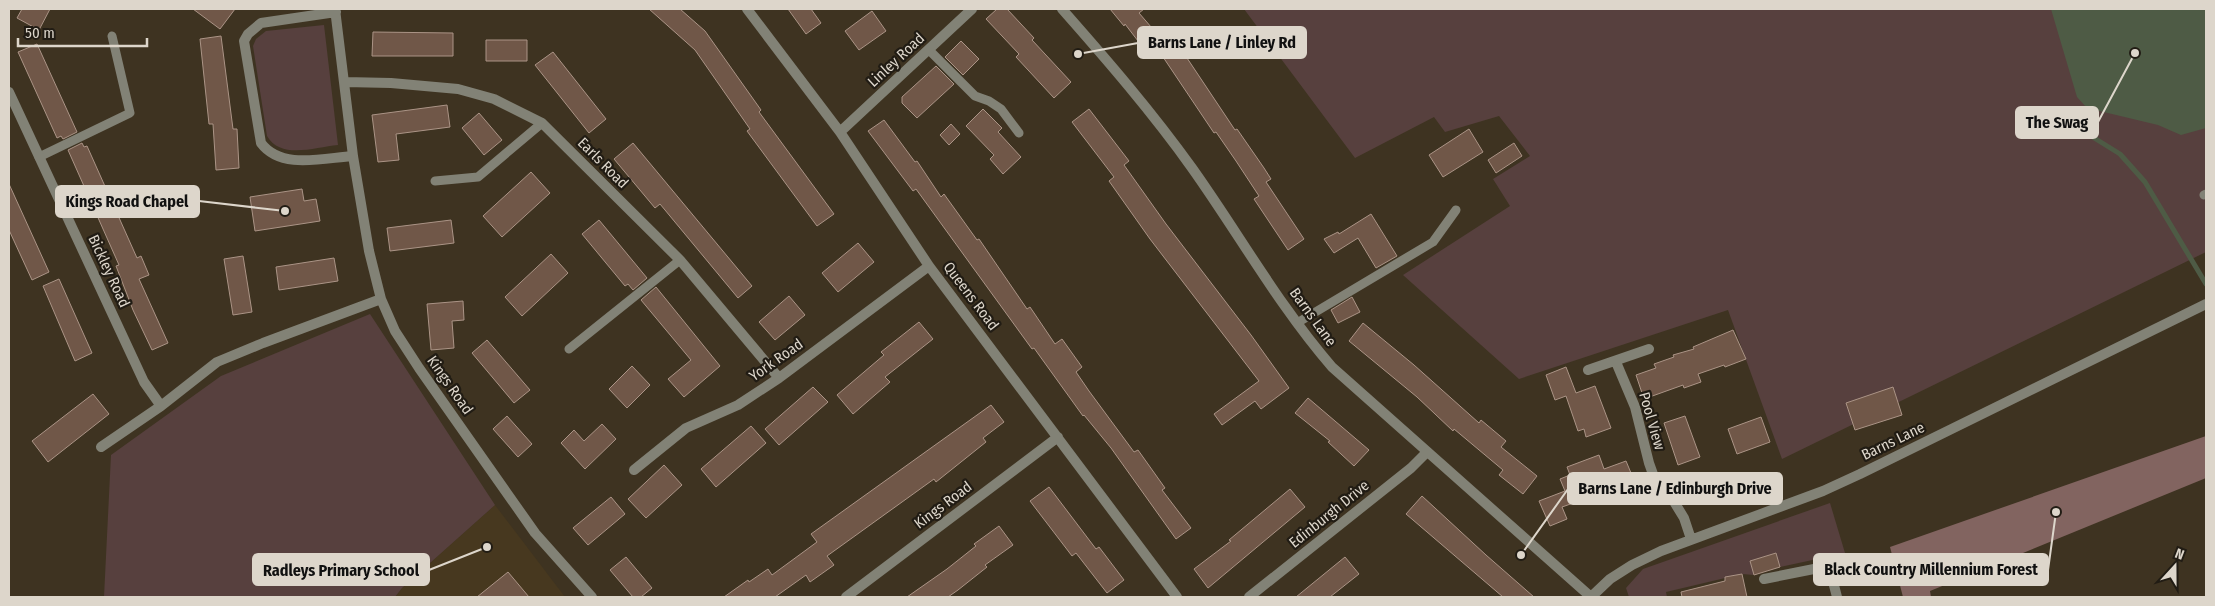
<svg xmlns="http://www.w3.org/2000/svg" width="2215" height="606" viewBox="0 0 2215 606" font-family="'Fira Sans Condensed',sans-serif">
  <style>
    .built { fill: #47381f }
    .green { fill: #57403e }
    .forest { fill: #826460 }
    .water { fill: #4e5b45 }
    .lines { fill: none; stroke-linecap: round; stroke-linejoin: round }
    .stream { stroke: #4e5b45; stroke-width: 5 }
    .building { fill: #705748; stroke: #ab9486 }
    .lane { stroke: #828276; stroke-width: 9 }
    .street { stroke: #828276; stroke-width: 10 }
    .labels { text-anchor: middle; stroke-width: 4.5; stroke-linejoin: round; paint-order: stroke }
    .street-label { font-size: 15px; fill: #ddd6cb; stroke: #211c14 }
    .leader { fill: none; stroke: #ddd6cb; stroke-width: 2 }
    .callout-dot { fill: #ddd6cb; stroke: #211c14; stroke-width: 2 }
    .callout { fill: #ddd6cb; stroke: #ddd6cb; stroke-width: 2 }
    .callout-label { font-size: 16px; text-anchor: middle; font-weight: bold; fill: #111 }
  </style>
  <rect width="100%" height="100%" fill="#3e3321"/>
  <path class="built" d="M495,505L565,597H395L402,588Z"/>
  <path class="green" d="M1244,9H2206V252L1782,459L1728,310L1519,379L1403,275L1510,206L1493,179L1530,156L1499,116L1445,132L1434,117L1355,158Z
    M324,25L338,145C315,147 281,160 267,136L253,46L256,39L266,31Z
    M370,314L495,505L402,588L395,597H104L111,455L221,376Z
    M1830,503L1845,553L1780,567L1776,553L1750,561L1754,575L1742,574L1666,592L1667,597H1629L1626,588L1643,569Z"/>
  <path class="forest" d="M2206,436V478L1930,591L1931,597H1903L1890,547Z"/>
  <path class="water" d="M2051,9H2206V128L2181,135L2158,125L2087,108L2077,97Z"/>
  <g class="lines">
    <path class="stream" d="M2087,108L2091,136L2120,154L2145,182L2206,284"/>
  </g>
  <path class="building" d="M22,9H50L39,30L17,18Z
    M193,9H235L220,29Z
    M649,9H680L705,31L761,110L759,112L834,214L817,226L747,131L750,129L695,50Z
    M788,9H811L821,23L806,34Z
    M997,9H1007L1034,38L1032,40L1071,82L1054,98L1016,57L1019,54L986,19Z
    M1110,9H1144L1139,13L1164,42L1148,54L1125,24L1124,26Z
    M872,11L886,31L859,50L845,31Z
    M373,32L453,33V56H372Z
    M221,36L233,129H237L239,168L216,170L213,124H209L200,39Z
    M486,40H527V61H486Z
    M961,41L979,59L963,75L945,57Z
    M1177,43L1235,130L1237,129L1264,168L1271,179L1266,182L1304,239L1288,250L1254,199L1259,196L1236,161L1216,132L1214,133L1161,54Z
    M37,44L77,132L63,139L61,136L57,138L18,52Z
    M553,52L606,119L589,133L535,65Z
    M936,66L954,84L917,118L902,103V97Z
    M447,105L450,127L396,134L399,160L378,162L372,115Z
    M983,109L1002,128L998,132L1021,157L1003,174L990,159L994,155L966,126Z
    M1089,109L1129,161L1124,165L1166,224L1251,335L1289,388L1261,409L1255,401L1222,425L1214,414L1259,381L1150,239L1109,181L1114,177L1072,122Z
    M479,113L502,140L484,155L462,128Z
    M884,120L915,162L917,161L941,197L944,194L977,240L979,239L1027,309L1030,307L1055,344L1062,339L1082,367L1076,372L1089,391L1134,452L1138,450L1165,488L1162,490L1191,528L1176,539L1111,448L1084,415L1083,416L1034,348L1032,349L916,189L913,191L868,131Z
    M951,124L960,134L949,145L940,135Z
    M1469,129L1483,152L1443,177L1429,155Z
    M82,143L84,147L87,146L137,258L141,256L149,275L139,279L168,343L152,350L133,310L116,266L119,265L68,150Z
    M633,143L752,286L738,298L660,204L655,208L614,159Z
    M1514,143L1522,156L1496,173L1488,160Z
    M531,172L550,193L502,237L483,216Z
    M9,184L49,272L32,280L9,230Z
    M302,189L304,201L316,199L320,221L255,231L250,197Z
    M1371,214L1397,256L1376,268L1358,238L1334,253L1324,239L1338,232L1339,234Z
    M451,220L454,243L390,251L387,228Z
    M599,220L647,278L633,290L628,284L625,286L582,234Z
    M858,243L874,262L838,292L822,273Z
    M551,254L568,273L522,316L505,297Z
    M243,256L252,312L233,315L224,259Z
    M334,258L338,281L279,290L276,267Z
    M59,279L92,353L75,361L43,286Z
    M656,287L720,366L684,397L668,379L691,360L641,300Z
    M789,296L805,315L775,340L759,322Z
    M1352,297L1360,312L1338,323L1331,310Z
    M463,301L464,320L452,321L454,348L431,350L427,304Z
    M919,322L933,339L885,377L890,382L853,414L837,395L884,355L881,352Z
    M1363,323L1414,365L1479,423L1481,420L1506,441L1501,447L1537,476L1523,494L1499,475L1503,470L1454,429L1453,431L1417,397L1349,341Z
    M1733,330L1746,359L1725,367L1724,365L1698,374L1701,382L1684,388L1683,385L1644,399L1636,375L1656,368L1654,364L1674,357L1673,355L1694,349L1693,347Z
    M487,340L530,390L514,403L472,353Z
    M632,366L650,385L627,408L609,389Z
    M1566,367L1576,393L1595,386L1611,428L1586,437L1584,429L1578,431L1566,396L1555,400L1546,375Z
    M813,387L828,402L779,445L765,429Z
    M1893,387L1902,415L1855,430L1846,403Z
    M93,394L109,414L48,462L32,441Z
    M1308,398L1369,450L1354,466L1328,442L1330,441L1295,413Z
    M991,405L1004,422L983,438L986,442L936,482L934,479L827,556L834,565L810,582L806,575L775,597H724L748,580L749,582L768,569L772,575L817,542L811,534Z
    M507,416L532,444L518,457L493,429Z
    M1685,416L1700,457L1678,465L1664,423Z
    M1761,417L1770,442L1737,454L1728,429Z
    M602,424L616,439L585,469L561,443L574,430L584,441Z
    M751,426L766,443L716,487L701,469Z
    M1599,455L1604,469L1626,461L1636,485L1594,500L1593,496L1562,507L1567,519L1550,526L1539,501L1565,491L1560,479L1570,475L1567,467Z
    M664,465L682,485L646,518L628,499Z
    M1049,487L1096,549L1099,547L1124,580L1107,593L1076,553L1072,556L1030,501Z
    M1290,489L1305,507L1208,588L1194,569L1231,541L1229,540Z
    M1422,496L1486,555L1534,597H1503L1406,514Z
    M611,497L625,514L588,545L573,528Z
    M999,526L1013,545L985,565L987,567L958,590L948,597H907L947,569L976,546L974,544Z
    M1776,553L1780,567L1754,575L1750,561Z
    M626,557L652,588L641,597H633L610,570Z
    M1345,557L1359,574L1330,597H1296Z
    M508,572L529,597H477Z
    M1742,574L1747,597H1682L1681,592L1725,581V577Z"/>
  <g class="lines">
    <path class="lane" d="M929,50L975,96L989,101L1001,109L1019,133
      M39,157L130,113L112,36
      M435,181L478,177L542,123
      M2204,195L2206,194
      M1297,323L1433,242L1456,210
      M569,349L680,260"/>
    <path class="street" d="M335,9L353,156L369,251L381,299L395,331L419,368L535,533L592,597
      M747,9L840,132L929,266L1177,597
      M1062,9C1107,60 1152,112 1192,168C1239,234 1279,306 1332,367L1591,597L1610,579L1632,565L1661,551L1823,491L1860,474L2206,304
      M336,12L261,23L248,34L244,41L261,143C281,170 323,158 353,156
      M345,82L391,83L458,89L494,99L542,123L680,260L779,378
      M9,92L144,382L161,406
      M840,132L972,9
      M1616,362L1635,407L1649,463L1654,477L1673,500L1684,518L1691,539
      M1588,370L1649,349
      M101,447L161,406L217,362L263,343L381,299
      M634,470L686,428L738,405L779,378L929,266
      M1764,579L1829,566L1837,597
      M846,597L1058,437
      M1249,597L1411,468L1427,452"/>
  </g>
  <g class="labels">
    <g class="street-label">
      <text transform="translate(896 60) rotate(-43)" y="5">Linley Road</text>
      <text transform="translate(603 163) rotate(45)" y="5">Earls Road</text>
      <text transform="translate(109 271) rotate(65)" y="5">Bickley Road</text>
      <text transform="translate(971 296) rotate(53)" y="5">Queens Road</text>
      <text transform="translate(1313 317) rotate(54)" y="5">Barns Lane</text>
      <text transform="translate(776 360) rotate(-35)" y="5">York Road</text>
      <text transform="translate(450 385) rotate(55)" y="5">Kings Road</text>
      <text transform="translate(1652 421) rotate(74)" y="5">Pool View</text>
      <text transform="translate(1893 441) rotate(-26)" y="5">Barns Lane</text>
      <text transform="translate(943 505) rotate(-37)" y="5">Kings Road</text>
      <text transform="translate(1329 514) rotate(-39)" y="5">Edinburgh Drive</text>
    </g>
  </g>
  <path class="leader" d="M1078 54L1138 43M2135 53L2098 122M285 211L199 201M1521 555L1568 489M2056 512L2048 570M487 547L429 570"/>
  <g class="callout-dot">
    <circle cx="1078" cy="54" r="5"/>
    <circle cx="2135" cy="53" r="5"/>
    <circle cx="285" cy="211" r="5"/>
    <circle cx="1521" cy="555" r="5"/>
    <circle cx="2056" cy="512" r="5"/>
    <circle cx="487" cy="547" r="5"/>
  </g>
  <g class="callout">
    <rect x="1138" y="27" width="168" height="31" rx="5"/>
    <rect x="2016" y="107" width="82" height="31" rx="5"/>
    <rect x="56" y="186" width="143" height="31" rx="5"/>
    <rect x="1568" y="473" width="214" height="31" rx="5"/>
    <rect x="1814" y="554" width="234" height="31" rx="5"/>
    <rect x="253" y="554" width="176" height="31" rx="5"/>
  </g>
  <g class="callout-label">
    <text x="1222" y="48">Barns Lane / Linley Rd</text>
    <text x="2057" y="128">The Swag</text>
    <text x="127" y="207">Kings Road Chapel</text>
    <text x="1675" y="494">Barns Lane / Edinburgh Drive</text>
    <text x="1931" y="575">Black Country Millennium Forest</text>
    <text x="341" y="576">Radleys Primary School</text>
  </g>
  <rect width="2215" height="606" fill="none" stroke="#ddd6cb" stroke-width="20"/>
  <g transform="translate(2175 566) rotate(21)" stroke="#211c14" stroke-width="4" paint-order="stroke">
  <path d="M0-4L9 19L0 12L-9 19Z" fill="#ddd6cb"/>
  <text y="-8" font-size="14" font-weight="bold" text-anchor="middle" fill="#ddd6cb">N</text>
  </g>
  <path d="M18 38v8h129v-8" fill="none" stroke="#ddd6cb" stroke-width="2.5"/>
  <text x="25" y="38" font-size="15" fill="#ddd6cb" stroke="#211c14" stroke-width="4" paint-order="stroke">50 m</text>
</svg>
